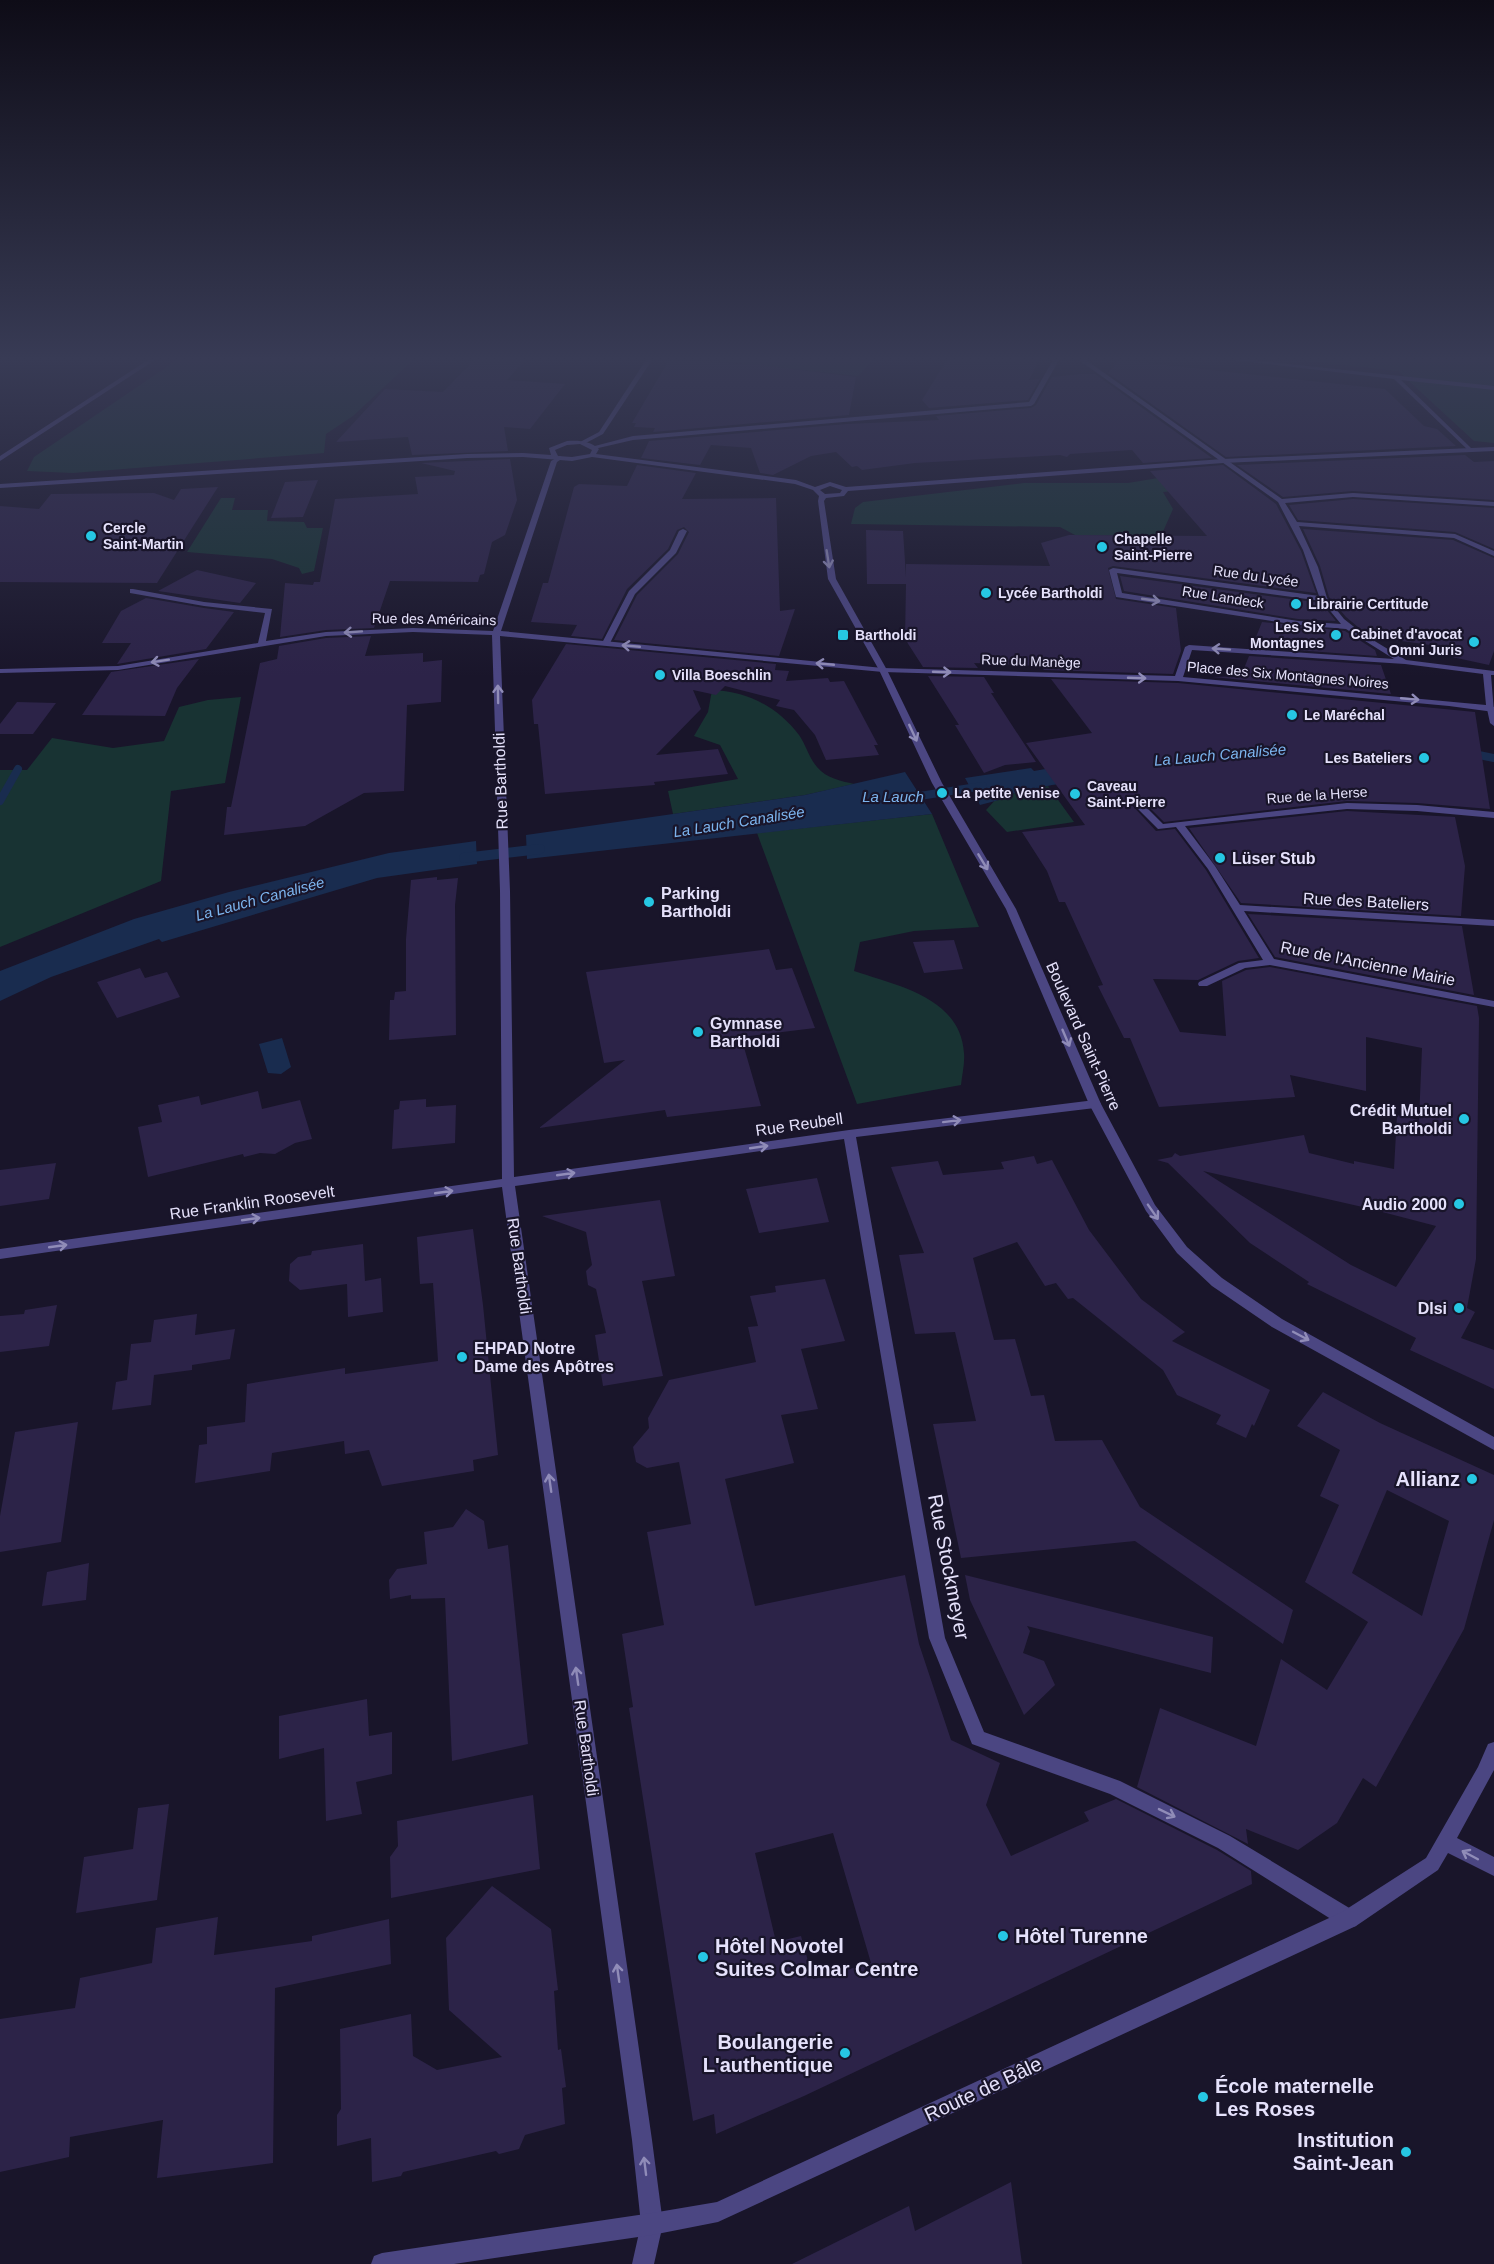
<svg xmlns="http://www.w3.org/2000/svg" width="1494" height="2264" viewBox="0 0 1494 2264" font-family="Arial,sans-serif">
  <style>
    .green { fill: #183333 }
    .water { fill: #192c4f }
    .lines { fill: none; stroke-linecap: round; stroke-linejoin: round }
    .stream-far1 { stroke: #192c4f; stroke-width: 8 }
    .stream { stroke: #192c4f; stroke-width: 10 }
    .building { fill: #2c2348; fill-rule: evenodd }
    .service { fill: #4b4682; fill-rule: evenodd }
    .pedestrian { fill: #4b4682; fill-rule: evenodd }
    .minor { fill: #4b4682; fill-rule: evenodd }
    .tertiary { fill: #4b4682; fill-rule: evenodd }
    .oneway { stroke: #908cb8 }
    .poi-dot { fill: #26c7e3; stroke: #19152a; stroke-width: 2 }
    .labels { text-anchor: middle; stroke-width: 4.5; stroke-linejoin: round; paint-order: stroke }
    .far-poi-label { font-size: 14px; font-weight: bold; fill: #e5e1fb; stroke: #19152a; text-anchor: start }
    .far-street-label { font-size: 14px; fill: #e5e1fb; stroke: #19152a }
    .far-water-label { font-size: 15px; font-style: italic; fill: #7cb4ee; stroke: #19152a }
    .street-label { font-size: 16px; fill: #e5e1fb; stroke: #19152a }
    .poi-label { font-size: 16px; font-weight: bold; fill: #e5e1fb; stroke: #19152a; text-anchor: start }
    .near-poi-label { font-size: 20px; font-weight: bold; fill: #e5e1fb; stroke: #19152a; text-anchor: end }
    .near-street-label { font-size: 20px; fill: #e5e1fb; stroke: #19152a }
  </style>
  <rect width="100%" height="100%" fill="#19152a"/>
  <path class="green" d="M177,360H413L353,416L326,434L324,453L73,473L27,471L34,457Z
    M713,360H873L858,376Z
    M1297,360H1494V443L1474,441L1398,371Z
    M1200,471L1218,487L1163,492L1173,509L1161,536L1075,535L1060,527L851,524L855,508L863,502L1024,483H1128Z
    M221,498H235L232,510H268L267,521L304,522L307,528H323L314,571L302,574L299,568L272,559L187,552Z
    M712,690C747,691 778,707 799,735C806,745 809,758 817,767C826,778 841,781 854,784L805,795L673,814L668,791L738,779L720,745L694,736L708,712Z
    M241,697L225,783L171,791L161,881L0,947V770H27L52,738L113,748L164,741L179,707L208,700Z
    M1048,786L1074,822L1007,832L986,810L998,797Z
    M932,814L979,927L914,931L860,942L854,971C898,986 960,997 964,1053C965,1063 962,1075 961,1085L857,1104L757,833Z"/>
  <path class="water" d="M1031,768L1034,771L1051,768L1114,777L1052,785L998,797L999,800L980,805L965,778Z
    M905,772L932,814L527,859L526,835L805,795Z
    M476,841L477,864L377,878L162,942L159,939L51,977L0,1001V971L134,919L229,892L389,853Z
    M282,1038L291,1067L281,1074L268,1073L259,1044Z"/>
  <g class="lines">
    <path class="stream-far1" d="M1469,753L1494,758
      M907,798L983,786
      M0,801L18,769"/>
    <path class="stream" d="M464,858L540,849"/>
  </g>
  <path class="building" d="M474,360H525L507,380L565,384L530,429L504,427L508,451L412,455L408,437L336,442L385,389L443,392Z
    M669,360L759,365L856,377L849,415L653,432L655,428L634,427L636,423H632Z
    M947,360H1039L1029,380L1040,379L1028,400L929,408L922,400Z
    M1119,360L1385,389L1424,426L1437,429L1456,446L1226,457L1108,373Z
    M1081,374H1095L1212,458L1143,463L1132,450L1070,454L1067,457L1060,455L915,463L862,470L857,466L852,467L836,452L811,456L773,475L760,473L751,448L711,445L700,465L641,458L649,441L847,424L939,420L936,416L1031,408L1036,405L1052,377Z
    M1465,455L1474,462L1494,461V500L1353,491L1283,497L1237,465Z
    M510,459L517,500L505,535L492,542L484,574L480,575L478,582L390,581L374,628L326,630L280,637L285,583L313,585L314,582H320L335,499L418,494L415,477L454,475L455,471L421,463Z
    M637,465L696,473L682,499L776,498L780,611L795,609L779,656L614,640L637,595L678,554L689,532L684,527L677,530L668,549L627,589L602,639L571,636L577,625L531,622L543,583H548L574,487L579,484L627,486Z
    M1223,465L1276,504L1301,551L1316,593L1113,566L1108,568L1116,599L1176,608L1181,651L1173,674L1044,670L1041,666L974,663L978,668L923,667L905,639L906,584H867L866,530L903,531L906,577V564L1050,566L1041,543L1069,535L1207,536L1150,471Z
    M318,480L303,517L271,518L285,482Z
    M218,487L157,583L0,582V506L39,509L51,494L154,493L174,500L181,489Z
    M1353,499L1494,508V549L1455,532L1298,520L1289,505Z
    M1303,529L1453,540L1494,558V651L1489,665L1452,657L1453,648L1372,637L1364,632L1346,617L1329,597L1320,566Z
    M197,570L256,583L240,603L158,591Z
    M1120,576L1321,603L1336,621L1298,619L1124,591Z
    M146,598L204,608L234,612L206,649L117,664L131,643H102L121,611Z
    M1262,622L1345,631L1375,650L1377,656L1252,647Z
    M371,636L365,656L423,653V662L442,660L441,702L407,705L404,791L364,793L305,826L224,835L227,807H231L260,663L277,659L279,646L326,638Z
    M566,644L776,664L775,670L789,671L786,681L828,678L830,682L844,681L878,745H874L879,755L826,760L815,735L794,710L776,706L780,700L725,686L716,695L693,690L701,709L656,755L718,749L728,774L654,782L655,785L545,794L538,724H534L532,700Z
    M1249,656L1381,665L1391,694L1212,677L1241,676Z
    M199,659L177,688L165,716L82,715L111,672Z
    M928,676L984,677L994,693H991L1036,762L1005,765L984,773L955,725H959Z
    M1051,679L1178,683L1475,712L1490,809L1417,803L1347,801L1164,822L1140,798H1132L1131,804L1156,831L1175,829L1206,870L1259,958L1238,961L1198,980L1153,979L1180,1032L1226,1036L1222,981L1246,970L1270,967L1477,1006L1479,1018L1476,1259L1467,1308L1475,1312L1461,1338L1494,1350V1389L1410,1350L1416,1338L1307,1284L1309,1282L1250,1243L1168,1163L1157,1160L1172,1157L1175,1153L1180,1156L1304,1135L1309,1153L1354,1164V1161L1394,1169L1397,1115L1419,1120L1422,1048L1366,1037V1091L1290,1075L1295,1097L1159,1107L1130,1038H1124L1098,986L1103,985L1065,902H1059L1047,871L1022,832L1085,825L1026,743L1092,733ZM1203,1171L1367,1208L1436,1226L1396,1287L1351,1265Z
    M17,702L56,703L33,734H0V724Z
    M1347,811L1455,817L1465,866L1461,916L1241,903L1189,828Z
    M437,877V880L458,878L455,905L456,1035L389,1040L390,1000H394L395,992L406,991V939L411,880Z
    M1248,914L1462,926L1474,995L1275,957Z
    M954,940L963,969L924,973L913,942Z
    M769,949L776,970L792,968L815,1028L741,1037L761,1106L667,1117L665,1110L539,1128L625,1060L604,1063L586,972Z
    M140,968L145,978L167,972L180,997L117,1018L97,982Z
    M258,1091L262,1109L300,1100L312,1139L295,1143L275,1154L260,1153L244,1157L243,1154L148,1177L138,1127L162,1122L158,1105L199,1096L201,1105Z
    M426,1099V1107L456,1105L455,1143L392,1149L394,1110L399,1109L400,1101Z
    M1034,1156L1037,1164L1052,1160L1089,1230L1141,1299L1185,1332L1172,1341L1270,1390L1254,1426L1252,1424L1246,1438L1216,1424L1221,1415L1177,1395L1163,1370L1073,1298L1068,1299L1056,1283L1045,1286L1017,1242L973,1258L994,1340L1015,1339L1031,1396L1044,1395L1055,1441L1102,1440L1140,1507L1293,1610L1283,1644L1135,1541L961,1558L933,1424L976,1421L955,1332L915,1334L899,1255L924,1253L891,1167L938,1161L943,1175L1004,1169L1001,1162Z
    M56,1163L49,1199L0,1206V1170Z
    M817,1178L829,1222L759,1233L746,1189Z
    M660,1200L675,1276L642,1281L663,1376L603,1386L595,1335L606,1333L596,1289L588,1285L586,1271L592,1265L586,1232L542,1216Z
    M473,1229L483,1305L498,1455L473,1460L474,1471L382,1486L369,1450L345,1454L344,1441L272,1453L270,1471L195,1483L199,1445L207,1444V1427L245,1422L247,1384L345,1368V1374L438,1361L433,1283L420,1284L417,1237Z
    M363,1244L365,1281L381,1278L383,1312L348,1317L347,1284L300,1290L289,1281L290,1264L298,1257L311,1255L312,1251Z
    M825,1279L845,1341L801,1349L818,1409L781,1415L794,1463L725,1479L755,1606L905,1575L919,1644L951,1740L1000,1763L986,1805L1011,1856L1089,1821L1084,1812L1116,1799L1217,1850L1251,1871L1252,1884L804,2096L716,2134L714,2114L693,2121L629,1708L633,1707L622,1634L664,1625L647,1532L691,1524L679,1462L647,1468L636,1462L633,1447L649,1428L648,1418L669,1380L756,1362L748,1327L758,1326L750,1296L776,1292L775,1286ZM833,1833L871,1963L813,1979L801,1936L776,1942L755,1853Z
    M57,1305L49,1346L0,1352V1316L24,1314L25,1310Z
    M197,1314L195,1335L235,1329L230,1359L192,1365V1370L154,1375L151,1405L112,1410L116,1382L127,1380L131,1344L151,1342L154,1320Z
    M1323,1392L1380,1423L1494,1475V1520L1464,1629L1376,1787L1363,1778L1337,1823L1298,1850L1246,1829L1248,1844L1137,1787L1160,1708L1256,1746L1281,1659L1327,1690L1368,1622L1305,1582L1339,1505L1320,1496L1340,1450L1297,1426ZM1387,1490L1449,1521L1422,1616L1352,1573Z
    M78,1422L61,1542L0,1552V1516L15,1432Z
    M466,1509L484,1521L488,1549L508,1545L528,1744L452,1761L445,1598L411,1599V1595L390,1599L389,1580L397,1569L427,1564L424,1532L453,1527Z
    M89,1563L86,1600L42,1606L47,1572Z
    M965,1575L1213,1637L1211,1673L1027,1626L1030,1631L1023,1653L1044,1661L1055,1685L1024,1715L970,1600Z
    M367,1699L369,1736L392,1732V1774L356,1782L362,1814L326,1821L324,1748L279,1759V1716Z
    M533,1795L540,1869L391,1898L390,1857L398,1846L397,1821Z
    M169,1804L157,1900L76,1913L84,1857L133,1849L138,1808Z
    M492,1886L551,1929L558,1990L554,1991L558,2050L561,2049L566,2087L562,2088L565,2124L525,2135L519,2149L499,2154L496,2151L403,2172L401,2176L372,2182L371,2138L337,2146V2115L341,2109L340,2029L411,2014L413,2056L437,2070L502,2057L449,2010L446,1938Z
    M218,1917L214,1955L312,1941V1936L389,1919L391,1964L275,1988L273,2163L157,2178L163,2120L70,2137L69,2157L0,2172V2019L75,2008L80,1978L152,1963L156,1928Z
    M1011,2182L1022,2264H792L909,2206L915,2231Z"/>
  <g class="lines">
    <path class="service" d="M683,529L687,531L676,553L635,594L610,643L603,645L602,643L629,591L670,550L679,531Z"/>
    <path class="pedestrian" d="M1491,706L1494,707V726L1490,723L1487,709Z
      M1136,799L1139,800L1163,824L1347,803L1417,805L1494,812V818L1417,811L1347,809L1185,826L1215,866L1240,905L1494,920V926L1244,911L1274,959L1494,1001V1007L1270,965L1245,968L1207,986H1199L1198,984L1199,982L1239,963L1263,960L1208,869L1176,827L1158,829L1133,804V800Z"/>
    <path class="minor" d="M646,360H652L603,434L584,444H580V442L599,432Z
      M1053,360H1059L1034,404L1031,406L633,440L594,449L591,447L633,436L1029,402Z
      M1079,360H1086L1282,499L1353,493L1494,502V506L1353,497L1285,503L1297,522L1455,534L1494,551V556L1454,538L1299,526L1318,567L1327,598L1344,619L1363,634L1406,660L1494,671V675H1491L1494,712L1449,706L1178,681L883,672L500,636L510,891L514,1177L849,1130L1095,1100L1099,1101L1101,1104L1099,1107L1095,1108L856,1137L945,1638L984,1732L1120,1781L1230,1836L1356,1912L1358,1919L1356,1926L1349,1928L1342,1926L1218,1848L1110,1794L972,1744L929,1638L844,1139L515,1186L652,2140L663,2224L654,2264H632L641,2224L632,2140L502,1187L0,1259V1249L502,1179L500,891L492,635L413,632L326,636L118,670L0,673V669L118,666L258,643L265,613L204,606L130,593V589H133L204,602L272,609L266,641L326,632L413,628L493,631L551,461L560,456L563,458L557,462L501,631L883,668L1175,676L1185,647L1189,645L1394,659L1346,629L1298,625L1116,597L1109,570L1113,568L1319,596L1303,550L1278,502ZM1117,573L1322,601L1341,624L1298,621L1122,593ZM1192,650L1405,664L1483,674L1486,705L1183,677Z
      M1234,360H1252L1494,386V390L1401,380L1471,448V450L1469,451L1394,379Z"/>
    <path class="tertiary" d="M148,360H155L0,461V456Z
      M567,441C579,440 590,441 599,449L596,454L796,480L815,487L830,482L846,487L1223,459L1494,447V451L1223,463L848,491L844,496L826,498L824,501L836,579L887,670L942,783L1016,909L1101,1104L1155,1205L1187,1247L1222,1278L1282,1319L1494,1437V1450L1272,1327L1212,1286L1177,1253L1146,1211L1089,1104L1006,909L932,783L879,670L828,579L818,501L819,496L813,490L795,484L592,457L572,461L523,457L467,458L0,488V484L467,454L523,453L551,455L549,448ZM580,444L592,450L590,454L572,457L558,456L555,450L567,445ZM830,486L842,490L840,493L825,494L820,490Z
      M1494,1742V1770L1457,1838L1494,1857V1876L1448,1853L1438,1870L1356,1926L718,2222L652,2235L454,2264H371L374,2256L382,2253L652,2213L717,2202L1342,1912L1426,1858L1478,1767L1488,1744Z"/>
  </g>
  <defs><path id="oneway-shaft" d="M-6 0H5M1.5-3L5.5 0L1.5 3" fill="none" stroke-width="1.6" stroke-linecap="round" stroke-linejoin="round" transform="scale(1.5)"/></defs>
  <g class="oneway">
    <use href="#oneway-shaft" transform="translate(828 559) rotate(81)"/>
    <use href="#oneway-shaft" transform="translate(1151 600) rotate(8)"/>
    <use href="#oneway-shaft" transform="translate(353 632) rotate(176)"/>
    <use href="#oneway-shaft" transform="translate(631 646) rotate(-175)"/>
    <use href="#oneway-shaft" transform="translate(1221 649) rotate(-176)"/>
    <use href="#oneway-shaft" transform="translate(160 661) rotate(171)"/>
    <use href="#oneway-shaft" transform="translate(825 664) rotate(-175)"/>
    <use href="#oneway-shaft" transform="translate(942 672) rotate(2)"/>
    <use href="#oneway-shaft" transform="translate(1137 678) rotate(2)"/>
    <use href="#oneway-shaft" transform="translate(498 694) rotate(-91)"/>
    <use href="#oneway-shaft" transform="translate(1410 699) rotate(5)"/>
    <use href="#oneway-shaft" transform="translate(913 733) rotate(65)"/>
    <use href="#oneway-shaft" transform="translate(983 862) rotate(59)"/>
    <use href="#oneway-shaft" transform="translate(1066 1038) rotate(67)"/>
    <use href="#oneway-shaft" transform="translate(952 1121) rotate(-7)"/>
    <use href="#oneway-shaft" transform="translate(759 1147) rotate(-8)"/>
    <use href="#oneway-shaft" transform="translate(566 1174) rotate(-8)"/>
    <use href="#oneway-shaft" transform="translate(444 1192) rotate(-8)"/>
    <use href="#oneway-shaft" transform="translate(1153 1212) rotate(55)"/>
    <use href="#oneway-shaft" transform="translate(251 1219) rotate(-8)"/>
    <use href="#oneway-shaft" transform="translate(58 1246) rotate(-8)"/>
    <use href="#oneway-shaft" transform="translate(1301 1336) rotate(28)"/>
    <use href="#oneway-shaft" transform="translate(550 1483) rotate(-98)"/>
    <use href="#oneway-shaft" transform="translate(577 1676) rotate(-98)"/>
    <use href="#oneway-shaft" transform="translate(1167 1813) rotate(26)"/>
    <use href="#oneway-shaft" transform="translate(1470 1855) rotate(-152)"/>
    <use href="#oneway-shaft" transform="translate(618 1973) rotate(-98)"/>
    <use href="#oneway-shaft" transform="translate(645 2166) rotate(-97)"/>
  </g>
  <linearGradient id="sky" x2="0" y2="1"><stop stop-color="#0e0c17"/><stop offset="0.53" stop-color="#383b55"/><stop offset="1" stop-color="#383b55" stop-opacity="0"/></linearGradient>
  <rect width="1494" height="677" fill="url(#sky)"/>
  <g class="poi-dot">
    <circle cx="91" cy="536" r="6"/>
    <circle cx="1102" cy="547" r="6"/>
    <circle cx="986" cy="593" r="6"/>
    <circle cx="1296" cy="604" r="6"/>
    <rect x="837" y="629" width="12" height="12" rx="3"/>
    <circle cx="1336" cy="635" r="6"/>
    <circle cx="1474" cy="642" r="6"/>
    <circle cx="660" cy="675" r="6"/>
    <circle cx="1292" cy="715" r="6"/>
    <circle cx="1424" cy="758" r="6"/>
    <circle cx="942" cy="793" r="6"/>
    <circle cx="1075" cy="794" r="6"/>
    <circle cx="1220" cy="858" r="6"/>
    <circle cx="649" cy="902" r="6"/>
    <circle cx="698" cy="1032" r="6"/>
    <circle cx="1464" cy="1119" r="6"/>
    <circle cx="1459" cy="1204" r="6"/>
    <circle cx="1459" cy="1308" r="6"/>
    <circle cx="462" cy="1357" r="6"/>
    <circle cx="1472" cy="1479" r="6"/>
    <circle cx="1003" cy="1936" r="6"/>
    <circle cx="703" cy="1957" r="6"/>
    <circle cx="845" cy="2053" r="6"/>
    <circle cx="1203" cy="2097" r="6"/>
    <circle cx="1406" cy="2152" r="6"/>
  </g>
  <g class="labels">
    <g class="far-poi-label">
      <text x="103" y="533">Cercle<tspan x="103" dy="16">Saint-Martin</tspan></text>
      <text x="1114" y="544">Chapelle<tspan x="1114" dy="16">Saint-Pierre</tspan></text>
      <text x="998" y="598">Lycée Bartholdi</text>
      <text x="1308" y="609">Librairie Certitude</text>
      <text x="1324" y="632" text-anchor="end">Les Six<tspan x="1324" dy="16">Montagnes</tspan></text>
      <text x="1462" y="639" text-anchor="end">Cabinet d'avocat<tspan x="1462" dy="16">Omni Juris</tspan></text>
      <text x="855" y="640">Bartholdi</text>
      <text x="672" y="680">Villa Boeschlin</text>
      <text x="1304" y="720">Le Maréchal</text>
      <text x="1412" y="763" text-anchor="end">Les Bateliers</text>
      <text x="1087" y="791">Caveau<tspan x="1087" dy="16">Saint-Pierre</tspan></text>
      <text x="954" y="798">La petite Venise</text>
    </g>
    <g class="far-street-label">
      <text transform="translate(1256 576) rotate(8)" y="5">Rue du Lycée</text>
      <text transform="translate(1223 597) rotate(9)" y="5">Rue Landeck</text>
      <text transform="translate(434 619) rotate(1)" y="5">Rue des Américains</text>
      <text transform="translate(1031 661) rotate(2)" y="5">Rue du Manège</text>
      <text transform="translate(1288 675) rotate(5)" y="5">Place des Six Montagnes Noires</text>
      <text transform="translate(1317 795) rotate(-4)" y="5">Rue de la Herse</text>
    </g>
    <g class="far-water-label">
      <text transform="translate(1220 755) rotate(-5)" y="5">La Lauch Canalisée</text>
      <text x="893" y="802">La Lauch</text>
      <text transform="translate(739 822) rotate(-9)" y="5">La Lauch Canalisée</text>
      <text transform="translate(260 899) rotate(-15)" y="5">La Lauch Canalisée</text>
    </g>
    <g class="street-label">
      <text transform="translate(500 781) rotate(-92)" y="6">Rue Bartholdi</text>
      <text transform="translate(1366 901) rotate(3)" y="6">Rue des Bateliers</text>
      <text transform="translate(1368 963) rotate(11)" y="6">Rue de l'Ancienne Mairie</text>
      <text transform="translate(1084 1036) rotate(66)" y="6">Boulevard Saint-Pierre</text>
      <text transform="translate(799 1124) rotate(-8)" y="6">Rue Reubell</text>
      <text transform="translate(252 1202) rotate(-8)" y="6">Rue Franklin Roosevelt</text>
      <text transform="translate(520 1266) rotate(82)" y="6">Rue Bartholdi</text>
      <text transform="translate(587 1748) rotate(82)" y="6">Rue Bartholdi</text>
    </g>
    <g class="poi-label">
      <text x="1232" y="864">Lüser Stub</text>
      <text x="661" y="899">Parking<tspan x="661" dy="18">Bartholdi</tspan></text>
      <text x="710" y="1029">Gymnase<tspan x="710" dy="18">Bartholdi</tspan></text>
      <text x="1452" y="1116" text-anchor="end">Crédit Mutuel<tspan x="1452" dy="18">Bartholdi</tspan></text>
      <text x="1447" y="1210" text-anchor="end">Audio 2000</text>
      <text x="1447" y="1314" text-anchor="end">Dlsi</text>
      <text x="474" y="1354">EHPAD Notre<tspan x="474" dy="18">Dame des Apôtres</tspan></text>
    </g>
    <g class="near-poi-label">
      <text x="1460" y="1486">Allianz</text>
      <text x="1015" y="1943" text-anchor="start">Hôtel Turenne</text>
      <text x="715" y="1953" text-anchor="start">Hôtel Novotel<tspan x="715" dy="23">Suites Colmar Centre</tspan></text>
      <text x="833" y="2049">Boulangerie<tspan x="833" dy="23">L'authentique</tspan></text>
      <text x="1215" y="2093" text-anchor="start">École maternelle<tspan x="1215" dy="23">Les Roses</tspan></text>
      <text x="1394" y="2147">Institution<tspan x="1394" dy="23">Saint-Jean</tspan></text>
    </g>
    <g class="near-street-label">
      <text transform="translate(949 1567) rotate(79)" y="7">Rue Stockmeyer</text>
      <text transform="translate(983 2089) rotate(-25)" y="7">Route de Bâle</text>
    </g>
  </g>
</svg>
